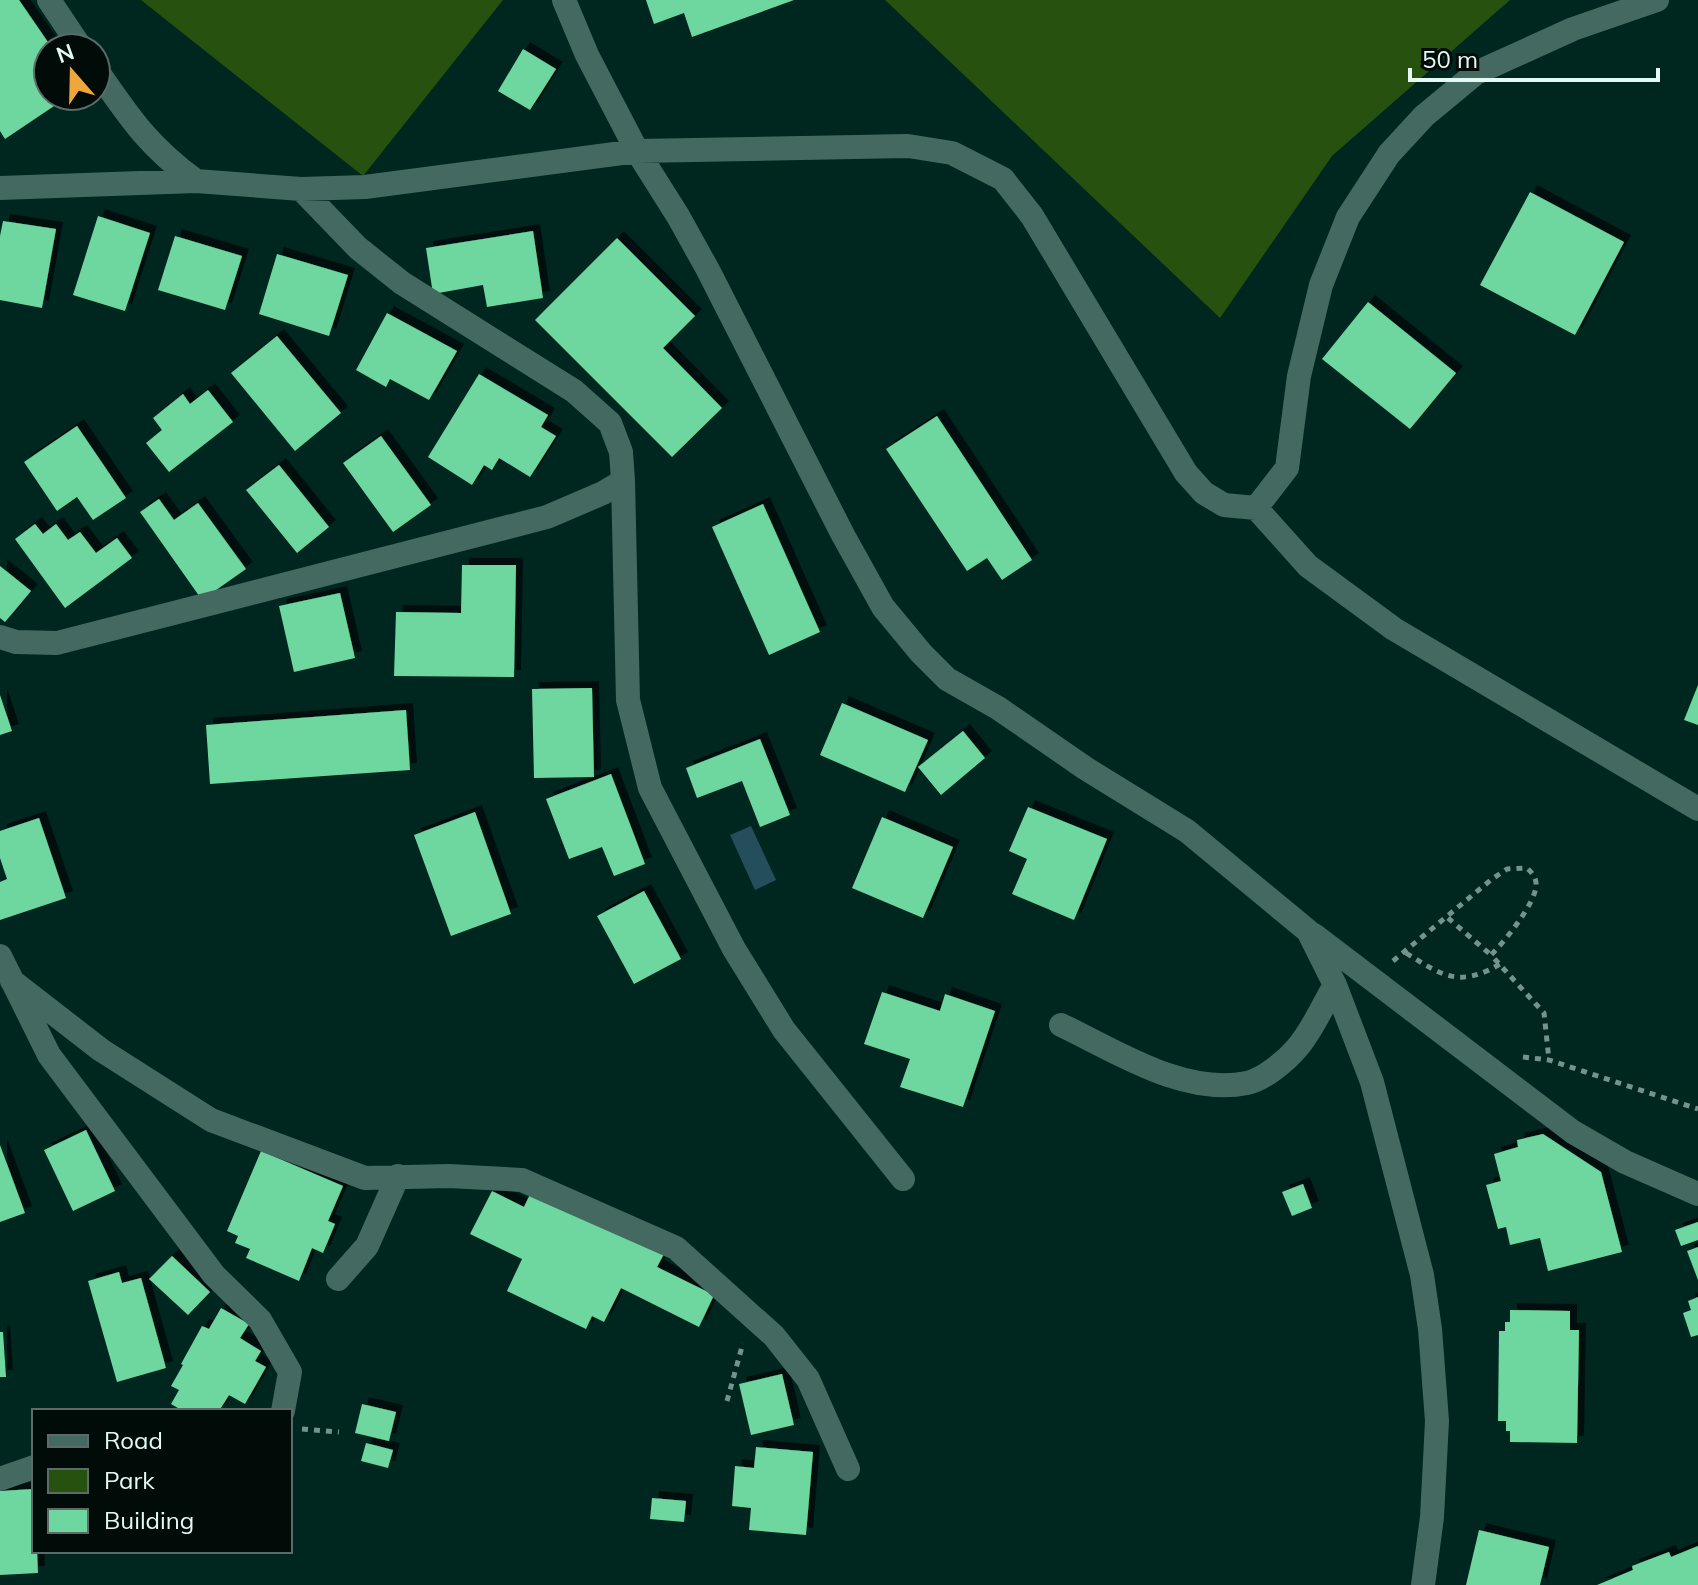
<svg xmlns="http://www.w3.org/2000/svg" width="1698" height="1585" viewBox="0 0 1698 1585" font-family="Mulish,sans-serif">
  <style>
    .green { fill: #27510f }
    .water { fill: #244e5b }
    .building { fill: #6ed79f; filter: url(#shadow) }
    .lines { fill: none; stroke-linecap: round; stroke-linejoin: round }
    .path { stroke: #75928d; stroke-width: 5; stroke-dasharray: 6 6; stroke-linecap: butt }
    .minor { stroke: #436961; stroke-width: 24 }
  </style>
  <defs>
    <filter id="shadow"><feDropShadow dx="7" dy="-7" stdDeviation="0" flood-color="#0009"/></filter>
  </defs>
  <rect width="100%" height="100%" fill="#002620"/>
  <path class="green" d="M141,0H503L363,176Z
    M885,0H1510L1332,156L1220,318Z"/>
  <path class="water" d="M751,826L776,880L755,890L730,835Z"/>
  <path class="building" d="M0,0H19L52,48H48V96H69L5,139L0,131Z
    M646,0H794L692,37L684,13L654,24Z
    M523,49L556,69L530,110L498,91Z
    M1530,192L1624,242L1575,335L1480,285Z
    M98,216L150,233L125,311L73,295Z
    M3,221L56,229L42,308L0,300V236Z
    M533,231L543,298L487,307L483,285L433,294L426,248Z
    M175,236L242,256L225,310L158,290Z
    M617,238L695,316L663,348L722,408L672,457L535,320Z
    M277,254L348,275L329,336L259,314Z
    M1368,302L1456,373L1410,429L1322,359Z
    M387,313L457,351L429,400L390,379L386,387L356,370Z
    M277,336L341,413L295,451L231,373Z
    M479,374L548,415L541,427L556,436L530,477L499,458L492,470L484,465L472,485L428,457Z
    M208,390L233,422L169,472L146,443L162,430L153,418L183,394L190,404Z
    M937,416L1032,560L1002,580L987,558L967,571L886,449Z
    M77,426L126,498L93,520L77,497L57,511L24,462Z
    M381,436L431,505L393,532L343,463Z
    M279,465L329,527L297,553L246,490Z
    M159,499L174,520L198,503L246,569L202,600L140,512Z
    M763,504L820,632L769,655L712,527Z
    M35,524L43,534L56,524L68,540L80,532L96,553L117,538L132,558L65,608L15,539Z
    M462,565H516L514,677L394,676L396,612L461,613Z
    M0,566L31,591L5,622L0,618Z
    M340,593L355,658L294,672L279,606Z
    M1698,685V725L1684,720Z
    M592,688L594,777L534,778L532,689Z
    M0,695L12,731L0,735Z
    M842,703L928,740L905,792L820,755Z
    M406,710L410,770L210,784L206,725Z
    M963,731L985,758L941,795L918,767Z
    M760,739L790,815L760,827L742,781L697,798L686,768Z
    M611,774L645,864L614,876L602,847L569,859L546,799Z
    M1028,807L1107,839L1074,920L1012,894L1027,859L1009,851Z
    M475,812L511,914L451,936L414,835Z
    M882,817L953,847L923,918L852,888Z
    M39,818L66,898L0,920V882L7,879L0,858V831Z
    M644,891L681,959L634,984L597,916Z
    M882,992L940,1011L945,994L995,1011L963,1107L900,1087L910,1059L864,1044Z
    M86,1130L115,1191L73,1211L44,1150Z
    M1543,1134L1601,1172L1622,1252L1548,1271L1540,1238L1510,1245L1506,1227L1498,1229L1486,1185L1501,1181L1494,1154L1518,1147L1517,1140Z
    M0,1145L25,1213L0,1222Z
    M261,1151L343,1186L328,1221L335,1224L323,1253L312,1248L299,1281L246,1258L250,1249L235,1243L238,1236L227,1231Z
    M1303,1184L1312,1208L1292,1216L1282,1192Z
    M533,1188L665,1252L657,1267L714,1295L699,1327L621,1288L604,1322L592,1316L586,1329L507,1291L522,1259L470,1234L492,1191L524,1207Z
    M1698,1222V1240L1681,1246L1675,1230Z
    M1698,1247V1280L1687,1251Z
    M172,1256L210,1292L188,1315L149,1279Z
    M119,1272L122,1283L141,1278L166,1368L117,1382L88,1281Z
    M1698,1297V1335L1691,1337L1683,1313L1691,1310L1688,1301Z
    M221,1308L249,1324L240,1338L261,1351L255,1361L266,1367L245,1404L229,1395L219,1411L208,1409L207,1411H183L171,1404L179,1390L171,1386L183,1365L181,1364L202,1326L209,1329Z
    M1510,1310L1570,1311V1330H1579L1577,1443L1510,1442V1431H1506V1421H1498L1499,1331H1505V1322H1510Z
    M0,1332H3L6,1377H0Z
    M782,1374L794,1425L751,1435L739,1384Z
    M362,1404L396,1412L389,1441L355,1433Z
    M366,1443L393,1450L388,1468L361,1461Z
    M756,1447L813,1452L806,1535L749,1530L751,1508L732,1506L735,1466L754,1468Z
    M34,1489V1551H37L38,1573L0,1575V1491Z
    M652,1498L686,1501L684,1522L650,1519Z
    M1479,1530L1549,1547L1540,1585H1466Z
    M1698,1546V1585H1597L1633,1570L1632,1566L1669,1552L1671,1557Z"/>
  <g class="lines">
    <path class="path" d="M1448,918L1491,955
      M1406,953C1443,976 1459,988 1500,964
      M1393,961L1492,879L1507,869L1527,868C1532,873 1536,877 1536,884C1537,902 1504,942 1491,955L1544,1013L1549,1060
      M1523,1057L1549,1060L1698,1109
      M727,1401L743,1343
      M302,1429L339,1432"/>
    <path class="minor" d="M49,0L81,48
      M564,0L587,55L637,151L678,216L708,270L843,535L883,607L921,653L947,679L998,708L1085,768L1187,831L1308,931L1335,985L1372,1082L1422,1275L1430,1329L1437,1421L1432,1517L1423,1585
      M96,69C129,117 148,146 196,181
      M0,188L196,181L301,189L365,187L637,151L908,146L952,153L1003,179L1032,216L1186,473L1204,493L1224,505L1256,508L1308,566L1394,629L1698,809
      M623,481L628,700L650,788L734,949L784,1030L903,1179
      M1256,508L1287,468L1299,376L1321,285L1348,217L1389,154L1424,116L1476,73L1573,29L1657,0
      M0,637L16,642L57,643L547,517L603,493L623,481L621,452L610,423L574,391L402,283L358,248L301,189
      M1314,935L1573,1132L1625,1162L1698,1194
      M0,956L49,1055L214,1275L260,1320L290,1372L283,1411
      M12,981L101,1050L211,1120L365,1178L449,1176L522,1180L676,1248L774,1336L808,1379L848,1469
      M1061,1025C1116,1051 1183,1096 1247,1083C1263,1080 1286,1061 1297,1048C1312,1031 1323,1005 1335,985
      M338,1279L367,1246L398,1176
      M0,1479L34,1467"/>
  </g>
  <rect x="32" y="1409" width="260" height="144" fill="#010c09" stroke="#5c6b67" stroke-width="2"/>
  <rect x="48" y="1435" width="40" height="12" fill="#436961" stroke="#5c6b67" stroke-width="2"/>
  <text x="104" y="1449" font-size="24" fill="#e4f9f4">Road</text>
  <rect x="48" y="1469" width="40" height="24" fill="#27510f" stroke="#5c6b67" stroke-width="2"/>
  <text x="104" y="1489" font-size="24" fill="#e4f9f4">Park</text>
  <rect x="48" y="1509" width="40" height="24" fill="#6ed79f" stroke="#5c6b67" stroke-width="2"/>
  <text x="104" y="1529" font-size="24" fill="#e4f9f4">Building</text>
  <g transform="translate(72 72) rotate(340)"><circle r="38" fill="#010c09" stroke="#5c6b67" stroke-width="2"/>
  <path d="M0-6L14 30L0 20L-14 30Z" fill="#efa73d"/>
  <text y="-12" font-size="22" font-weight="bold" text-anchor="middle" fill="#e4f9f4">N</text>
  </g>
  <path d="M1410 68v12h248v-12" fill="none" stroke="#e4f9f4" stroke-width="4"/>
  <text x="1422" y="68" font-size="24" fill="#e4f9f4" stroke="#010c09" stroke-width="6" paint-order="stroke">50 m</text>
</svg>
